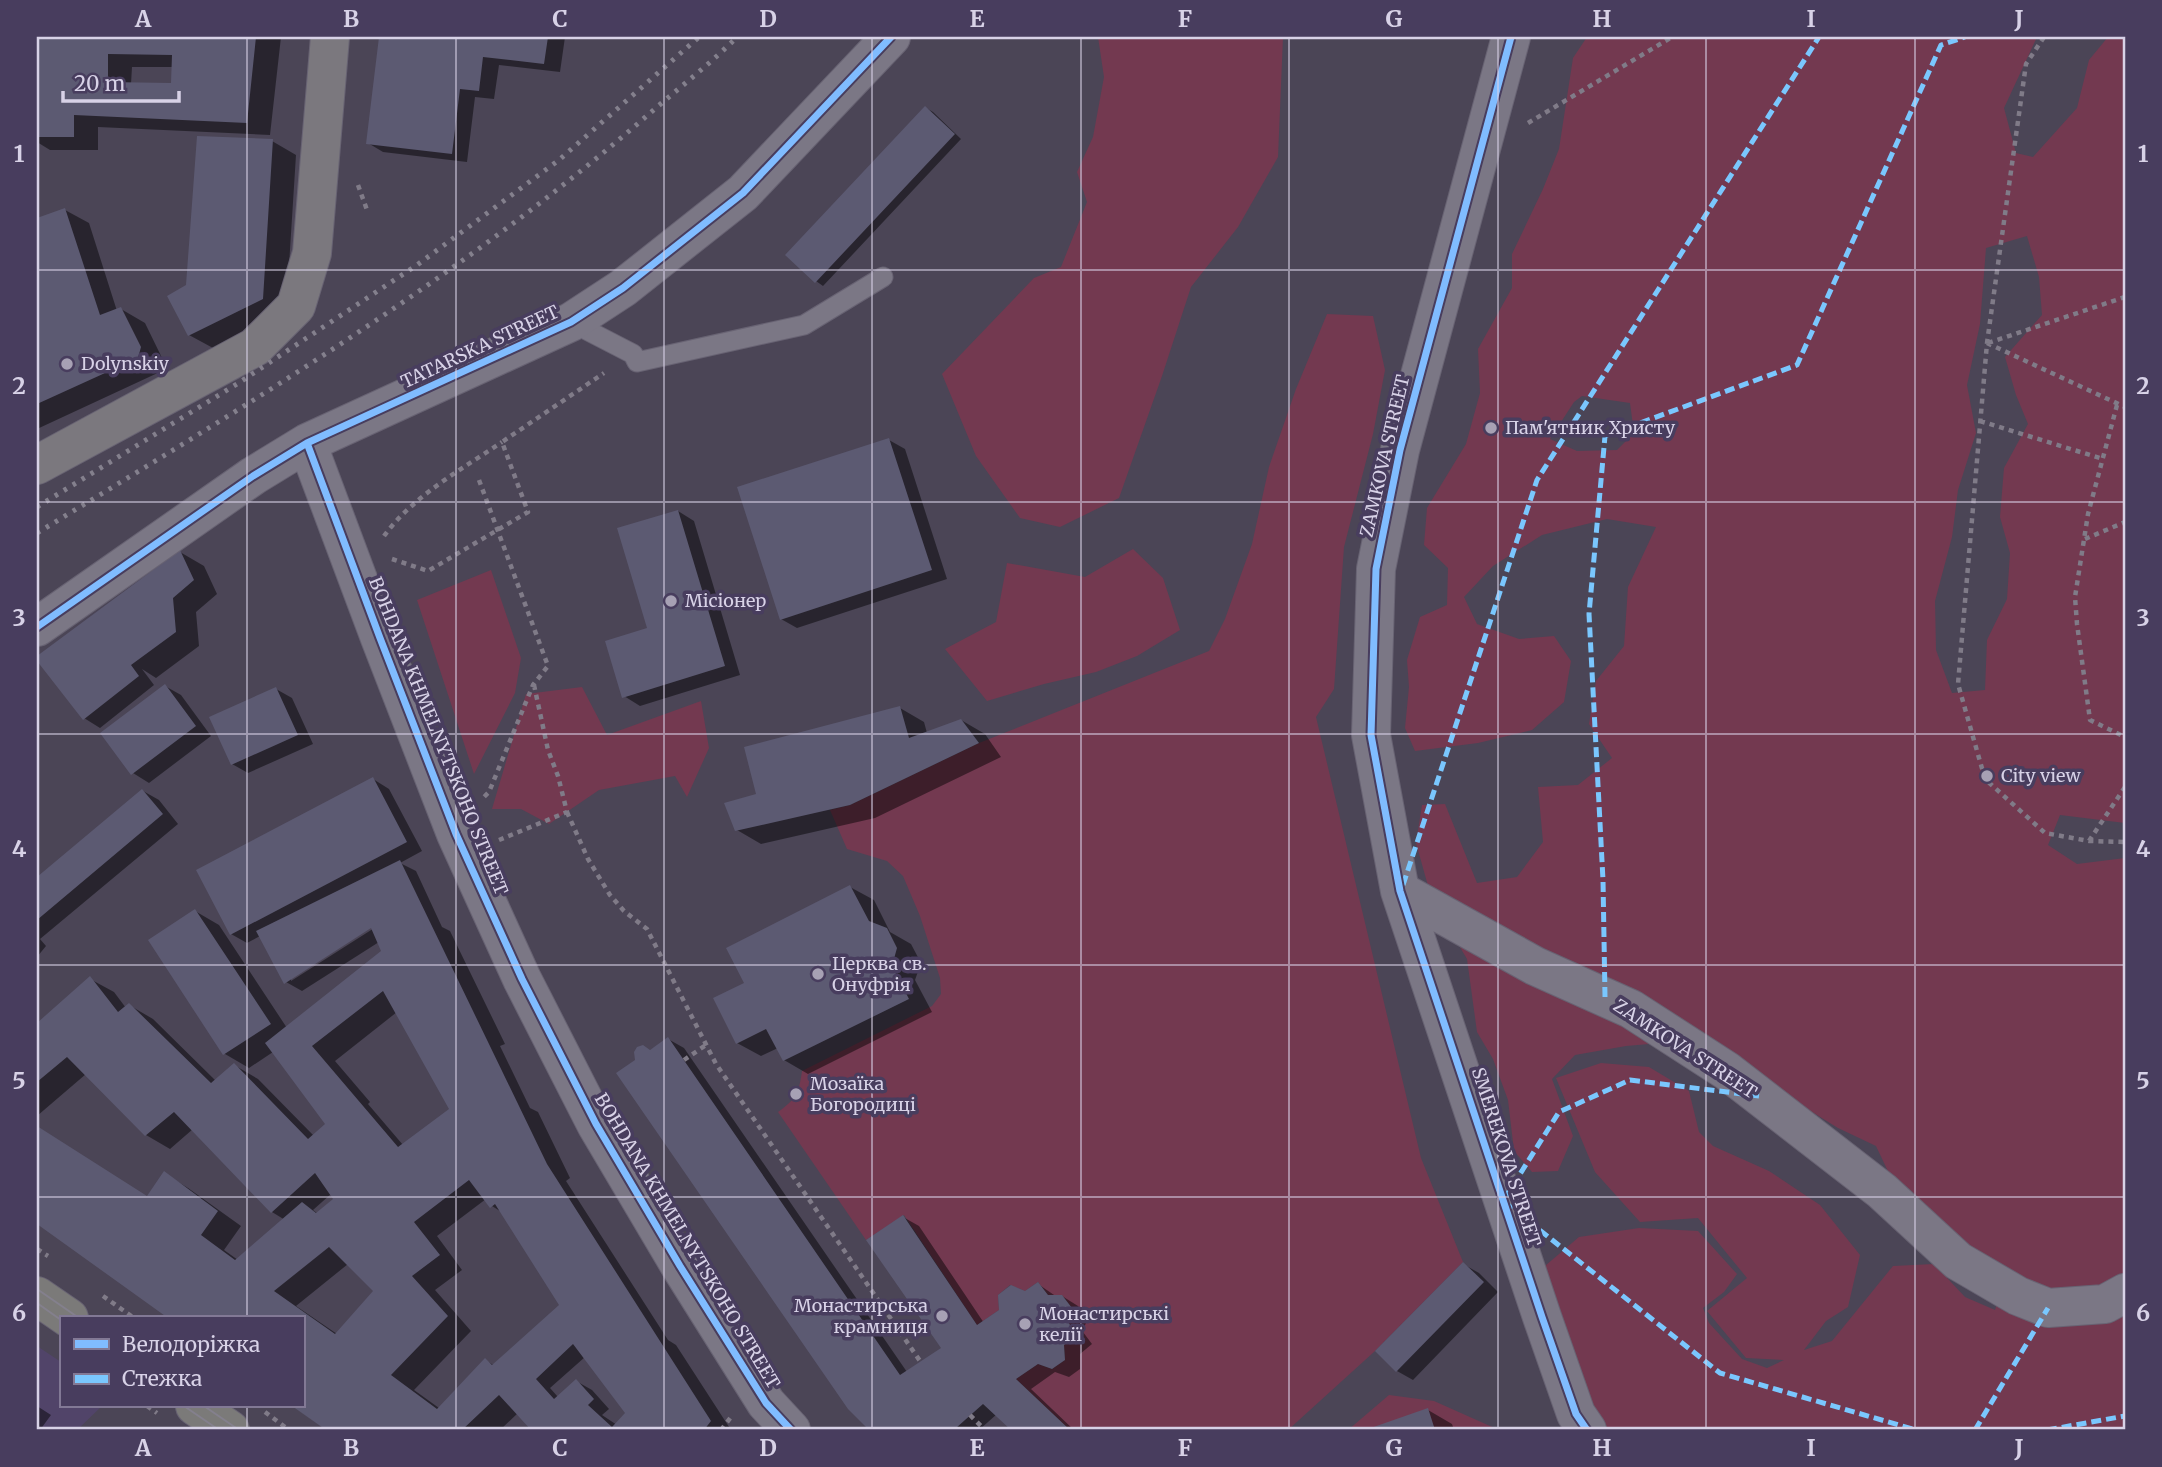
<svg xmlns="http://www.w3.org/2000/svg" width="2162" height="1467" viewBox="0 0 2162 1467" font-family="Merriweather,serif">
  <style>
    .built { fill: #514469 }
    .green { fill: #733950; fill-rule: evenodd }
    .shadow { fill: #0007; fill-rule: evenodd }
    .building { fill: #5c5a72; fill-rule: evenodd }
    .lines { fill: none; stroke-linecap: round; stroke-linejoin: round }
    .service-casing { stroke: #686373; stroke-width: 21 }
    .minor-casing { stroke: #686373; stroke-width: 40 }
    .secondary-casing { stroke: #686373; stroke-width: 40 }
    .primary-casing { stroke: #686373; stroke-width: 40 }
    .path { stroke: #807b88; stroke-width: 4.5; stroke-dasharray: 5 5; stroke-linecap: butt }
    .service { stroke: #7b7785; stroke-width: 19 }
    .minor { stroke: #7b7785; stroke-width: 38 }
    .secondary { stroke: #7b787e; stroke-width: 38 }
    .primary { stroke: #7b7a79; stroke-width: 38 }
    .tram { stroke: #84808d; stroke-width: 2 }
    .rail { stroke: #84808d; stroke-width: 5; stroke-dasharray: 3.5 7; stroke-linecap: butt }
    .quiet { stroke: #7ac7fe; stroke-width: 5; stroke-dasharray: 10 5; stroke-linecap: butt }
    .cycleway-casing { stroke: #483d5e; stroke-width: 11 }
    .cycleway { stroke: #80bcff; stroke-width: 7 }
    .grid { fill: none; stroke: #d8d2e7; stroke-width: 2; stroke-opacity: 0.55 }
    .poi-dot { fill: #a7a1b4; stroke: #483d5e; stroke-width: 2.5 }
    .labels { text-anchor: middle; stroke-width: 7; stroke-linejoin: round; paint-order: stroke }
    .street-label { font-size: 18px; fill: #d8d2e7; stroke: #483d5e }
    .poi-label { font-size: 18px; fill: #d8d2e7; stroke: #483d5e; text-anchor: start }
    .neatline { fill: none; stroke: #d8d2e7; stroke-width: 2.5 }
    .grid-label { font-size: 23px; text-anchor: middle; font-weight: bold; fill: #d8d2e7 }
  </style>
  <rect width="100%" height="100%" fill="#4b4556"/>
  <path class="built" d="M37,1346L61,1362V1406H102L77,1430H37Z"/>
  <path class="green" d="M1098,37H1283L1278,157L1238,227L1191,287L1162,376L1119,498L1060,527L1020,518L976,456L942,374L1034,278L1061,267L1087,202L1077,172L1093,137L1104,77Z
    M1587,37H2037L2004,108L2016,153L2033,157L2077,108L2089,60L2108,37H2125V823L2060,815L2048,845L2077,864L2125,858V1430H1580L1532,1277L1579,1237L1639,1228L1698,1231L1737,1274L1724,1292L1703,1308L1709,1323L1742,1359L1767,1368L1784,1360L1746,1358L1707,1311L1747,1278L1698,1218L1640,1222L1595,1172L1556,1078L1601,1063L1649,1067L1689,1091L1699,1132L1713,1146L1769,1171L1820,1205L1860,1255L1848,1307L1826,1321L1804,1350L1832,1341L1893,1266L1934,1264L1965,1297L1995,1310L2004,1283L1894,1184L1876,1146L1838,1128L1783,1094L1672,1042L1626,1046L1575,1055L1552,1079L1573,1136L1558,1171L1532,1172L1514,1151L1508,1100L1493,1059L1477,1032L1467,959L1432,900L1416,843L1422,805L1445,804L1477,883L1517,877L1543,842L1538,787L1578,785L1612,758L1589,724L1596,681L1624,646L1628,587L1656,527L1607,519L1542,535L1493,566L1464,597L1477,624L1519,639L1554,636L1571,661L1564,702L1532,730L1478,743L1415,751L1405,728L1409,687L1407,660L1420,617L1447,605L1448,568L1424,545L1427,508L1466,444L1480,393L1478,349L1512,288V254L1543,189L1559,149L1573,58ZM2027,236L2039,277L2042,315L2005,357L2016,395L2028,424L2004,468L2000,517L2010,553L2007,599L1987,640L1985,690L1952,693L1936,650L1935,601L1952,537L1958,490L1976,433L1967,385L1980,324L1986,248ZM1582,396L1630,403L1634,433L1617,450L1577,451L1550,439L1574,402Z
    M1327,314L1373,316L1385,370L1373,434L1344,547L1334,689L1316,717L1421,1158L1463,1262L1375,1351L1288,1430H1070L1016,1379L1038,1364L1052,1369L1065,1360L1064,1345L1077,1335L1068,1322L1072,1308L1062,1295H1048L1038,1282L1025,1291L1010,1285L998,1295L999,1310L977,1325L904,1215L866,1240L778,1112C796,1099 799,1093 802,1071L932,1006L941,994L940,978L920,916L903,876L887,861L847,849L830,810L850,805L979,743L1209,651L1225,619L1252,544L1269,467L1296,389Z
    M1133,549L1163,578L1180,630L1137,656L1096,672L1044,684L987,701L945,649L996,622L1007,563L1085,577Z
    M491,570L521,658L515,693L474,774L417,600Z
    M582,687L607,735L701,701L709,748L687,797L675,776L599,790L549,824L521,809H492L526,694Z
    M1389,1395L1434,1401L1499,1430H1348Z"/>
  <path class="shadow" d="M37,37H281L270,135L98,127V150H50L37,142ZM132,67H173V84H131Z
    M380,37H565L560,72L499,65L494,99L475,97L467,162L383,152L368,143Z
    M926,108L933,112L961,139L823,286L816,281Z
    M272,141L296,155L286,313L213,348L189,335L188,286Z
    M65,210L89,223L117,311L121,309L145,323L164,362L162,371L37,429V220Z
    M889,440L905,449L947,579L797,628L781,619Z
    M678,511L694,521L740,675L640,706L624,696L650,629Z
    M180,552L204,566L217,594L196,612L199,646L156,678L142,669L154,685L100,728L84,718L37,658Z
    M165,686L181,695L211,736L149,783L133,773Z
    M276,689L292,698L313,744L248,773L232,764Z
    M900,708L924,722L927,733L961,720L985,734L1001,757L875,818L761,844L737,830L759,795Z
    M373,779L389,789L422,851L400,863L416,871L442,927L450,931L505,1044L500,1046L530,1108L538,1112L570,1178L566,1181L668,1340L676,1345L731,1430H533L518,1413L500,1430H327L293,1406H303V1318H171L37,1222V1127L148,1198L165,1174L188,1188L241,1226L224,1250L238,1260L285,1220L272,1212L193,1129L170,1149L146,1135L86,1074L37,1116V1026L90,979L114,992L126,1008L129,1005L153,1019L216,1081L234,1065L258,1079L314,1136L327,1124L273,1052L249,1068L225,1054L150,940L195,911L219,925L287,1028L383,951L379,942L302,991L286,982L260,936L247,943L231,934ZM378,922L379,925L291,981V977ZM397,1012L451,1109L403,1145L368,1104L370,1102L335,1061ZM331,1194L335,1200L318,1214L313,1210ZM486,1199L492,1206L503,1213L561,1305L495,1366L485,1360L439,1408L414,1390L471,1331L435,1290L462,1270L437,1236ZM348,1264L376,1291L337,1334L296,1306ZM585,1357L628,1413L617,1425L602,1415L609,1409L592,1390L576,1381L558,1397L550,1388Z
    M143,791L159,800L178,824L40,939L46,946L37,957V879Z
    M850,887L874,900L890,932L911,944L921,963L915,980L932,1012L808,1074L784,1060L778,1048L761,1056L737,1043L746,983Z
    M668,1039L684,1048L907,1372L943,1349L903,1217L919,1226L984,1323L1038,1284L1057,1297L1062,1296L1078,1306L1087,1319L1083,1332L1092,1344L1080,1354V1369L1069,1377L1055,1372L1031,1389L1074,1430H1014L997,1414L979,1430H872L849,1408L649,1051Z
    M1463,1264L1479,1273L1498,1292L1413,1380L1397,1371Z
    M37,1406L51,1415L40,1430H37Z
    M1428,1410L1452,1424L1454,1430H1369Z"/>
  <path class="building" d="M37,37H256L247,123L74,115V137H37ZM108,54L172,55L171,83L108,82Z
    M379,37H548L544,64L483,57L479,91L460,89L452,154L366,144Z
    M925,106L955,134L815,283L785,255Z
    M197,136L273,139L263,299L188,336L167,296L186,285Z
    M65,208L100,315L121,307L141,347L138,358L37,404V218Z
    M889,438L932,570L780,620L737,487Z
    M678,510L725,666L622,698L605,641L647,628L617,528Z
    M180,550L194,580L173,598L176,632L131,665L139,676L83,720L37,661V656Z
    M165,684L196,726L131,775L100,733Z
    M276,687L298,735L231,765L209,717Z
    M900,706L909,738L961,719L979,743L850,805L735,831L724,803L756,794L744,747Z
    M373,777L407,842L230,935L196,870Z
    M142,789L163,814L37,920V877Z
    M400,860L547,1164L711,1421L704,1430H531L499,1395L462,1430H326L292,1406H303V1318H168L37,1224V1126L147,1196L164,1171L218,1211L201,1235L235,1260L302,1202L316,1213L333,1199L315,1173L271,1213L174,1112L145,1136L67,1057L37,1082V1023L90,976L118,1012L129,1003L211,1083L234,1063L308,1139L325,1124L265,1043L381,951L371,928L284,984L256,931ZM383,991L449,1109L398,1147L312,1046ZM469,1180L490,1208L495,1204L559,1305L492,1365L485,1358L437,1409L391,1375L448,1316L412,1276L440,1255L414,1222ZM329,1247L373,1291L335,1334L274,1291ZM573,1344L625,1413L612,1427L588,1405L594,1399L576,1379L554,1399L536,1379Z
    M850,885L869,921L887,928L897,948L892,966L909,999L783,1061L766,1029L736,1044L713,998L744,983L726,948Z
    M195,909L271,1024L223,1055L148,940Z
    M668,1037L900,1375L941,1348L866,1240L903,1215L977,1325L999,1310L998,1295L1011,1285L1025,1291L1038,1282L1048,1295H1062L1072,1308L1068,1322L1077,1335L1064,1345L1065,1360L1052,1369L1038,1364L1016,1379L1070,1430H1011L983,1404L956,1428L958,1430H869L848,1409L616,1073L635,1060L634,1052L637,1047L643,1045L650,1050Z
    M1463,1262L1484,1282L1396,1372L1375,1351Z
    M1428,1408L1435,1430H1365Z"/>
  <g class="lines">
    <g class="service-casing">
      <path id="service" d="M571,322L633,354L637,362L804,325L883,277"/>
    </g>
    <g class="minor-casing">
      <path id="minor" d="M1511,37L1400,450L1376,569L1371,735L1400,891L1542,1317L1576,1414L1587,1430
        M307,443L380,638L456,834L522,979L596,1124L680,1266L766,1403L791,1430
        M37,627L253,476L307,443L571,322L623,288L743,193L891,37
        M1400,891L1535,966L1631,1009L1727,1071L1882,1191L1958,1261L2018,1296L2048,1308L2105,1304L2125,1293"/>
    </g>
    <g class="secondary-casing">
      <path id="secondary" d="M37,465L255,347L296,306L312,253L330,37"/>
    </g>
    <g class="primary-casing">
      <path id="primary" d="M37,1296L69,1318
        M195,1406L230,1430"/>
    </g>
    <path class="path" d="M2044,37L2026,64L1987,343L1958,684L1985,779L2045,833L2089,841L2125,842
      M1528,123L1672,37
      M358,185L367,210
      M1987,343L2125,407
      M1988,343L2125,297
      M2117,405L2088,514L2075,597L2077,624L2090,720L2125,737
      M1980,421L2103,459
      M479,480L548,666L533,685L489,792L484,797
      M384,536C413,496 462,469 502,442
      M2085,539L2125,522
      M392,559L428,571L528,512L502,442L604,373
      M567,812L588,859L610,895L624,911L647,929L716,1064L920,1361
      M499,840L567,812L558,776L548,750L534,685
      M2089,841L2125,787
      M684,1060L706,1045
      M37,1249L48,1256
      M103,1296L134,1318
      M147,1406L157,1413
      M265,1412L289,1430
      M970,1415L985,1430
      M721,1430L731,1417"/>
    <use href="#service" class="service"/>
    <use href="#minor" class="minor"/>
    <use href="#secondary" class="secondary"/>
    <use href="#primary" class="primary"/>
    <path class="tram" d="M37,1289L79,1318
      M37,1303L61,1320
      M184,1406L219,1430
      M204,1406L239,1430"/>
    <path class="rail" d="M37,507L237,384L417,265L559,160L699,37
      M37,533C251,403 468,273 657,107C684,84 712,62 737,37"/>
    <path class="quiet" d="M1403,885L1537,480L1819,37
      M1605,997L1603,880L1589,614L1605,436L1797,365L1941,45L1965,37
      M1759,1096L1630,1080L1559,1112L1503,1201L1720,1373L1916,1430
      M1975,1430L2048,1308
      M2047,1430L2125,1416"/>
    <g class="cycleway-casing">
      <path id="cycleway" d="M1511,37L1400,450L1376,569L1371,735L1400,891L1542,1317L1576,1414L1587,1430
        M307,443L380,638L456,834L522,979L596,1124L680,1266L766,1403L791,1430
        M37,627L253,476L307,443L571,322L623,288L743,193L891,37"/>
    </g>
    <use href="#cycleway" class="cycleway"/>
  </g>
  <path class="grid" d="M247,37V1318M456,37V1430M664,37V1430M872,37V1430M1081,37V1430M1289,37V1430M1498,37V1430M1706,37V1430M1915,37V1430M37,270H2125M37,502H2125M37,734H2125M37,965H2125M37,1197H2125M247,1406V1430"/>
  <g class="poi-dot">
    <circle cx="67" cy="364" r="7"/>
    <circle cx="1491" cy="428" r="7"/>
    <circle cx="671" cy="601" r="7"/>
    <circle cx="1987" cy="776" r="7"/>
    <circle cx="818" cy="974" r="7"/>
    <circle cx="796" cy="1094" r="7"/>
    <circle cx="942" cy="1316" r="7"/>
    <circle cx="1025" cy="1324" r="7"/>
  </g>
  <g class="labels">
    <g class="street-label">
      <text transform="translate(480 347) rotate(-25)" y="6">TATARSKA STREET</text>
      <text transform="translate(1385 456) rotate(-77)" y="6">ZAMKOVA STREET</text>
      <text transform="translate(438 736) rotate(68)" y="6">BOHDANA KHMELNYTSKOHO STREET</text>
      <text transform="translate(1685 1049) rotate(33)" y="6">ZAMKOVA STREET</text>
      <text transform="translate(1506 1157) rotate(72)" y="6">SMEREKOVA STREET</text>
      <text transform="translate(687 1241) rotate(59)" y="6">BOHDANA KHMELNYTSKOHO STREET</text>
    </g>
    <g class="poi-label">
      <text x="81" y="370">Dolynskiy</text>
      <text x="1505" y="434">Пам'ятник Христу</text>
      <text x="685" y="607">Місіонер</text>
      <text x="2001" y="782">City view</text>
      <text x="832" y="970">Церква св.<tspan x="832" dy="21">Онуфрія</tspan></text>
      <text x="810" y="1090">Мозаїка<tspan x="810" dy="21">Богородиці</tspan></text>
      <text x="928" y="1312" text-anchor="end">Монастирська<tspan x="928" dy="21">крамниця</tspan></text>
      <text x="1039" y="1320">Монастирські<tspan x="1039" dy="21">келії</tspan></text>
    </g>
  </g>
  <rect width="2162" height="1467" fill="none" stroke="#483d5e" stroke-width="77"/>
  <rect x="60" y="1316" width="245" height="91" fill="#483d5e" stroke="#827995" stroke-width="2"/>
  <rect x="74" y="1339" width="35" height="10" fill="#80bcff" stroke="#827995" stroke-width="2"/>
  <text x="122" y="1352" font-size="21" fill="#d8d2e7">Велодоріжка</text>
  <rect x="74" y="1374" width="35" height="10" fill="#7ac7fe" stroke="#827995" stroke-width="2"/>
  <text x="122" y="1386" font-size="21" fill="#d8d2e7">Стежка</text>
  <path d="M63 91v10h116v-10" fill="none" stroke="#d8d2e7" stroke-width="3.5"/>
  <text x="74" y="91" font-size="21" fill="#d8d2e7" stroke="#483d5e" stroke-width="5" paint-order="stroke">20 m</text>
  <rect x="38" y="38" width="2086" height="1390" class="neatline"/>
  <g class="grid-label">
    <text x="143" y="27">A</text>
    <text x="351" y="27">B</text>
    <text x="560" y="27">C</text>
    <text x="768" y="27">D</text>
    <text x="977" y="27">E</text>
    <text x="1185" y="27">F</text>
    <text x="1394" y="27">G</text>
    <text x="1602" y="27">H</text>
    <text x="1811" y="27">I</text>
    <text x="2019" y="27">J</text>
    <text x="19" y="162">1</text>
    <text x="2143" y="162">1</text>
    <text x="19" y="394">2</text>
    <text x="2143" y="394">2</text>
    <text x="19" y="626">3</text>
    <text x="2143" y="626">3</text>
    <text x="19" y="857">4</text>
    <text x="2143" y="857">4</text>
    <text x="19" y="1089">5</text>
    <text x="2143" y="1089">5</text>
    <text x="19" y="1321">6</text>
    <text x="2143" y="1321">6</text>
    <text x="143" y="1456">A</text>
    <text x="351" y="1456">B</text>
    <text x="560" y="1456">C</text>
    <text x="768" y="1456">D</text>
    <text x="977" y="1456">E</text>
    <text x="1185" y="1456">F</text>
    <text x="1394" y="1456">G</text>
    <text x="1602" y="1456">H</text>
    <text x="1811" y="1456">I</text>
    <text x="2019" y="1456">J</text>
  </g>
</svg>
